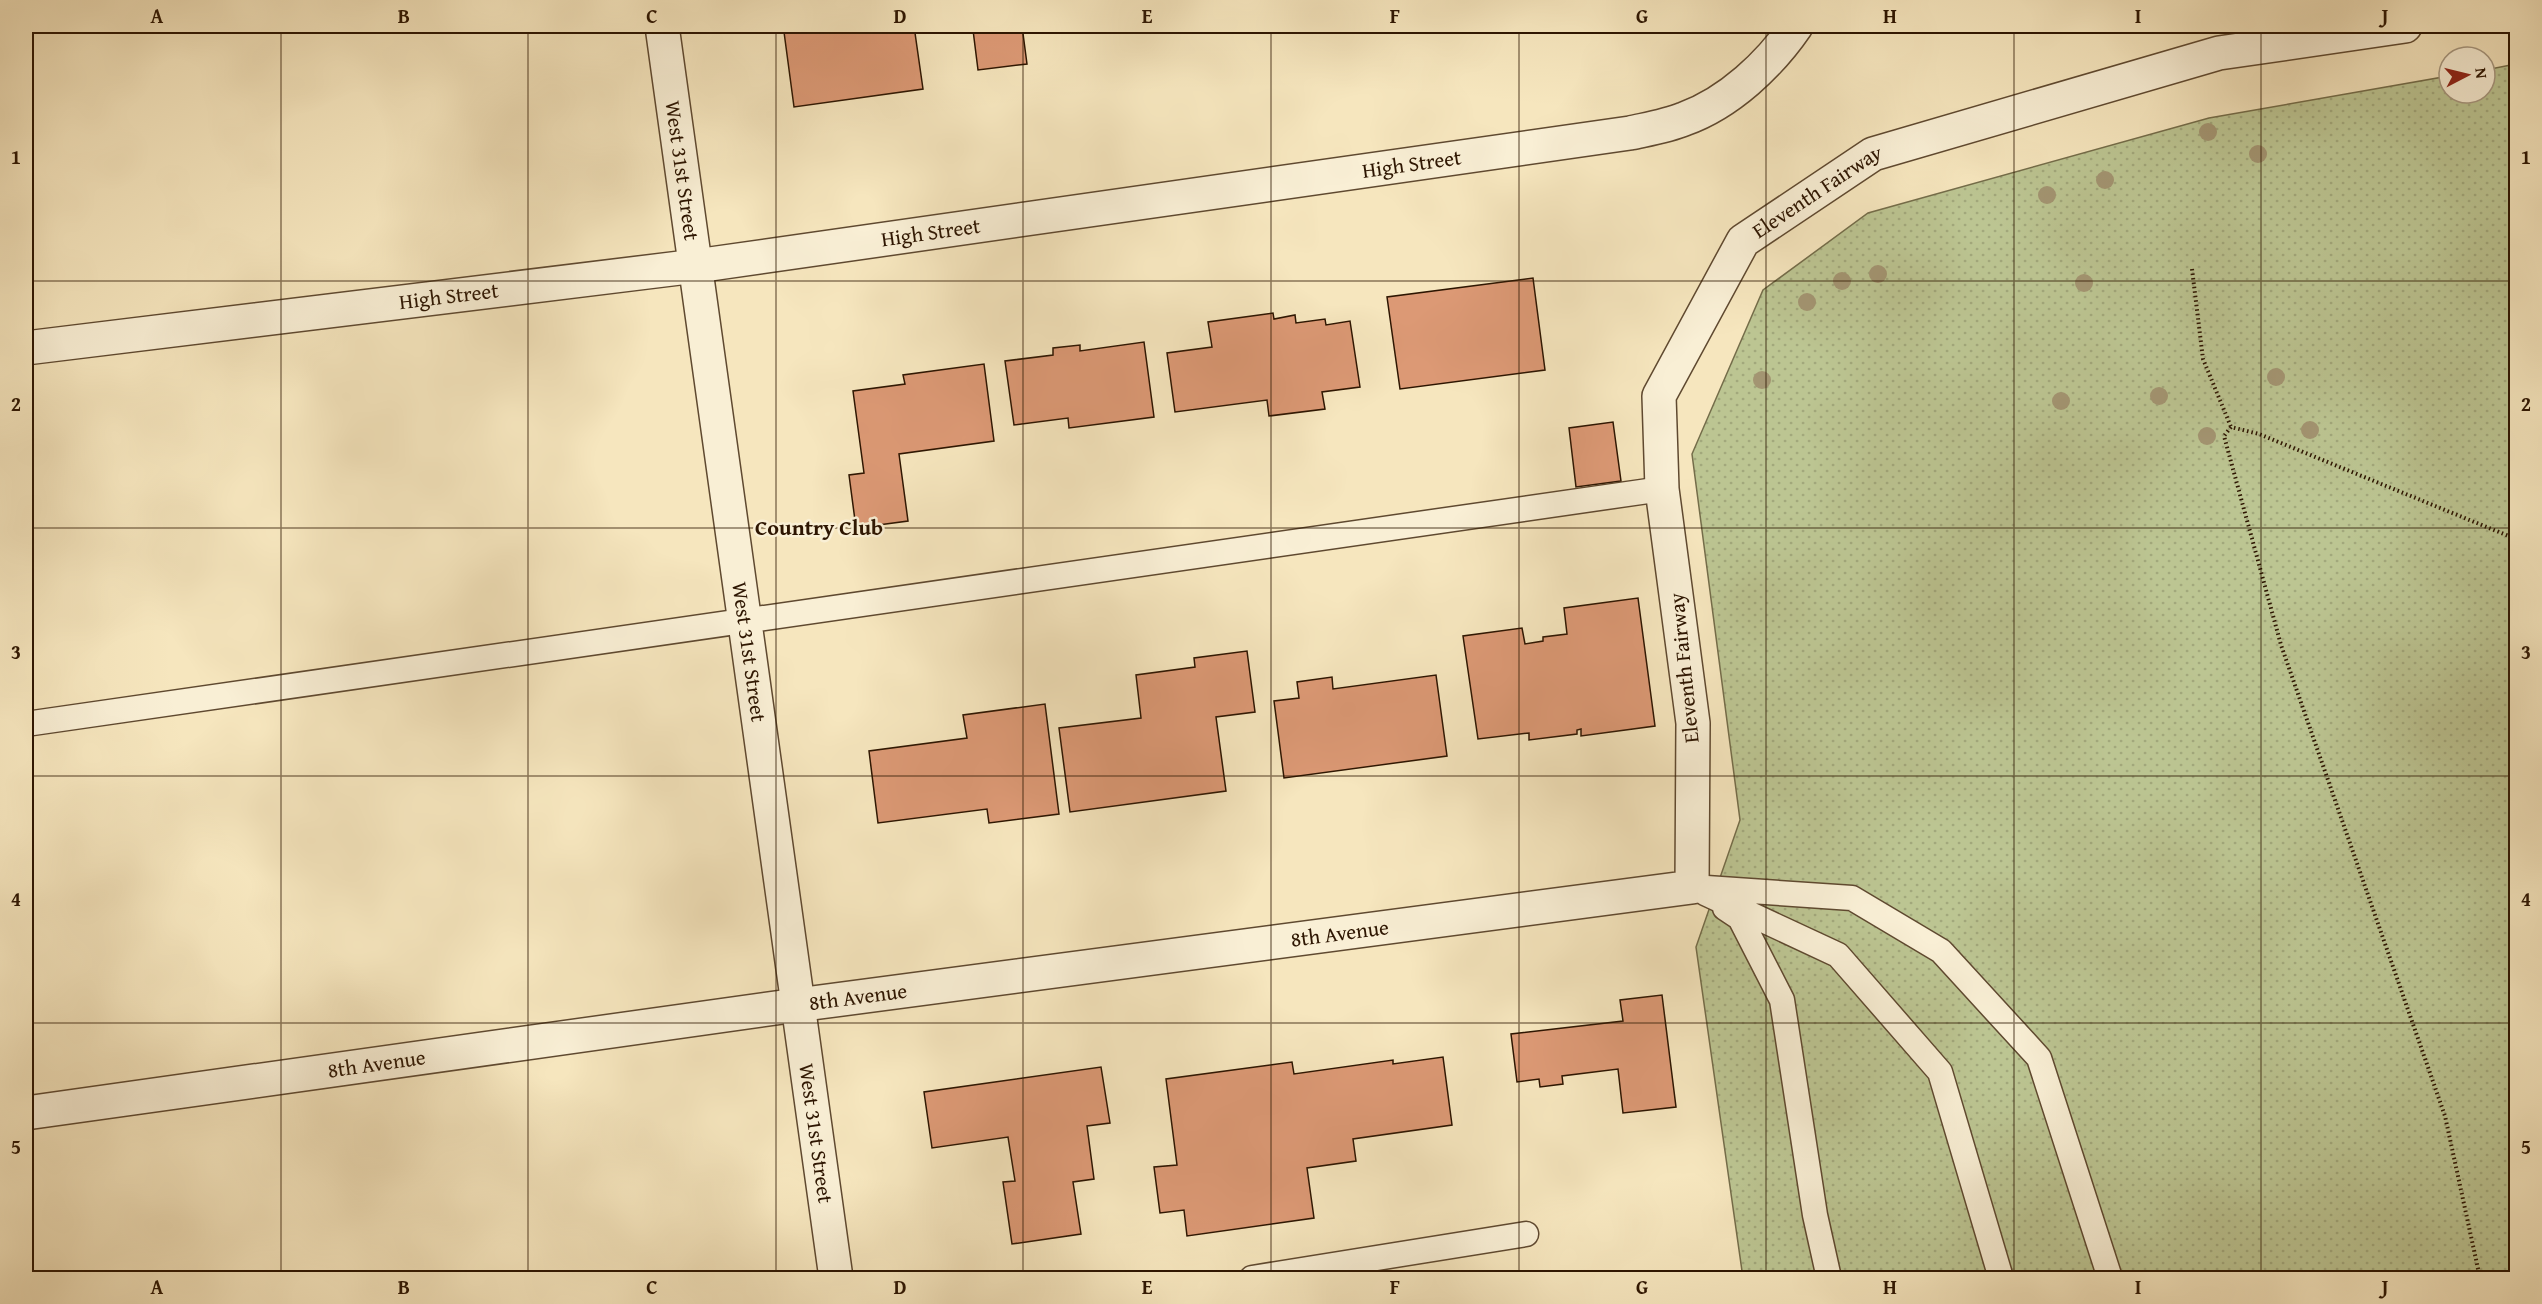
<svg xmlns="http://www.w3.org/2000/svg" width="2542" height="1304" viewBox="0 0 2542 1304" font-family="'Gentium Book Plus',serif">
  <style>
    .grass { fill: url(#grass-dots); stroke: #746d4a; stroke-width: 1.5 }
    .building { fill: #dc9975; stroke: #2d1501; stroke-width: 1.5 }
    .lines { fill: none; stroke-linecap: round; stroke-linejoin: round }
    .service-casing { stroke: #5f4930; stroke-width: 27 }
    .minor-casing { stroke: #5f4930; stroke-width: 36 }
    .tertiary-casing { stroke: #5f4930; stroke-width: 36 }
    .path { stroke: #2d1501; stroke-width: 4; stroke-dasharray: 1.5 3; stroke-linecap: butt }
    .service { stroke: #f9efd5; stroke-width: 24 }
    .minor { stroke: #f9efd5; stroke-width: 33 }
    .tertiary { stroke: #f9efd5; stroke-width: 33 }
    .tree { fill: #a39572 }
    .grid { fill: none; stroke: #2d1501; stroke-width: 1.5; stroke-opacity: 0.55 }
    .labels { text-anchor: middle; stroke-width: 5; stroke-linejoin: round; paint-order: stroke }
    .street-label { font-size: 21px; fill: #2d1501; stroke: #f9efd5 }
    .neighbourhood-label { font-size: 22px; font-weight: bold; fill: #2d1501; stroke: #f9efd5 }
    .neatline { fill: none; stroke: #2d1501; stroke-width: 2 }
    .grid-label { font-size: 20px; text-anchor: middle; font-weight: bold; fill: #2d1501 }
  </style>
  <defs>
    <pattern id="grass-dots" width="8" height="8" patternUnits="userSpaceOnUse" patternTransform="scale(1.5)"><rect width="8" height="8" fill="#bcc592"/><path d="M2 2h.1M6 6h.1" fill="none" stroke="#a2a87c" stroke-width="1.8" stroke-linecap="round"/></pattern>
  </defs>
  <rect width="100%" height="100%" fill="#f6e6be"/>
  <filter id="stains"><feTurbulence type="fractalNoise" baseFrequency=".00333" numOctaves="4"/><feColorMatrix values="0 0 0 0 .2 0 0 0 0 .09 0 0 0 0 .02 0 0 0 .5 -.17"/></filter>
  <radialGradient id="worn" r=".72"><stop offset=".6" stop-color="#630" stop-opacity="0"/><stop offset="1" stop-color="#630" stop-opacity=".3"/></radialGradient>
  <path class="grass" d="M2516,64V1278H1743L1696,947L1740,820L1692,454L1763,290L1868,213L2209,118L2449,76V93H2485V70Z"/>
  <path class="building" d="M835,26H914L923,89L794,107L784,32Z
    M957,26H1022L1027,64L978,70L973,30L957,32Z
    M1116,26H1169L1117,32Z
    M1278,26H1328L1279,30Z
    M1533,278L1545,370L1400,389L1387,297Z
    M1273,313L1274,319L1295,315L1296,323L1325,319L1326,325L1350,321L1360,387L1322,392L1325,409L1269,416L1267,400L1175,412L1167,353L1212,347L1208,322Z
    M1144,342L1154,417L1069,428L1068,418L1014,425L1005,361L1053,355V348L1080,345V351Z
    M984,364L994,441L899,454L908,521L856,528L849,475L864,473L853,391L905,384L903,375Z
    M1613,422L1621,481L1576,487L1569,428Z
    M1638,598L1655,726L1581,736V729L1577,730V734L1529,740V733L1478,739L1463,636L1522,628L1525,644L1543,641V637L1567,634L1564,608Z
    M1247,651L1255,712L1216,717L1226,791L1070,812L1059,728L1141,718L1136,675L1195,667L1194,658Z
    M1436,675L1447,756L1284,778L1274,701L1299,698L1297,682L1332,677L1333,689Z
    M1045,704L1059,814L989,823L987,809L878,823L869,751L967,738L963,715Z
    M1662,995L1676,1107L1623,1113L1618,1069L1562,1076L1563,1084L1540,1087L1539,1079L1517,1082L1511,1034L1623,1021L1620,1000Z
    M1443,1057L1452,1125L1353,1139L1356,1161L1307,1168L1314,1218L1187,1236L1184,1210L1160,1213L1154,1167L1177,1165L1166,1079L1292,1062L1294,1074L1393,1060V1064Z
    M1101,1067L1110,1123L1087,1126L1094,1179L1073,1182L1081,1234L1012,1244L1003,1182L1015,1181L1008,1137L932,1148L924,1092Z"/>
  <g class="lines">
    <g class="service-casing">
      <path id="service" d="M26,724L1662,489
        M1692,887L1852,898L1941,951L2039,1058L2110,1278
        M1705,893L1838,955L1940,1072L2001,1278
        M1725,908L1740,918L1782,1000L1815,1215L1829,1278
        M1252,1278L1526,1234"/>
    </g>
    <g class="minor-casing">
      <g id="minor">
        <path id="s1" d="M662,26L836,1278"/>
        <path id="s2" d="M26,1113L797,1005L1692,887L1693,723L1662,489L1659,396L1743,241L1873,154L2219,53L2405,26"/>
      </g>
    </g>
    <g class="tertiary-casing">
      <g id="tertiary">
        <path id="s3" d="M26,348L696,266L1630,133C1648,129 1667,126 1684,119C1729,103 1770,64 1796,26"/>
      </g>
    </g>
    <path class="path" d="M2192,269L2203,359L2231,427
      M2480,1278L2445,1116L2281,645L2224,436L2231,427L2259,434L2516,539"/>
    <use href="#service" class="service"/>
    <use href="#minor" class="minor"/>
    <use href="#tertiary" class="tertiary"/>
  </g>
  <g class="tree">
    <circle cx="2208" cy="132" r="9"/>
    <circle cx="2258" cy="154" r="9"/>
    <circle cx="2105" cy="180" r="9"/>
    <circle cx="2047" cy="195" r="9"/>
    <circle cx="1878" cy="274" r="9"/>
    <circle cx="1842" cy="281" r="9"/>
    <circle cx="2084" cy="283" r="9"/>
    <circle cx="1807" cy="302" r="9"/>
    <circle cx="2276" cy="377" r="9"/>
    <circle cx="1762" cy="380" r="9"/>
    <circle cx="2159" cy="396" r="9"/>
    <circle cx="2061" cy="401" r="9"/>
    <circle cx="2310" cy="430" r="9"/>
    <circle cx="2207" cy="436" r="9"/>
  </g>
  <path class="grid" d="M281,26V1278M528,26V1278M776,26V1278M1023,26V1278M1271,26V1278M1519,26V1278M1766,26V1278M2014,26V1278M2261,26V1278M26,281H2516M26,528H2516M26,776H2516M26,1023H2516"/>
  <g class="labels">
    <g class="street-label">
      <text dy="7" stroke="none"><textPath href="#s3" startOffset="1398">High Street</textPath></text>
      <text dy="7" stroke="none"><textPath href="#s1" startOffset="146">West 31st Street</textPath></text>
      <text dy="7" stroke="none"><textPath href="#s2" startOffset="2440">Eleventh Fairway</textPath></text>
      <text dy="7" stroke="none"><textPath href="#s3" startOffset="912">High Street</textPath></text>
      <text dy="7" stroke="none"><textPath href="#s3" startOffset="426">High Street</textPath></text>
      <text dy="7" stroke="none"><textPath href="#s1" startOffset="632">West 31st Street</textPath></text>
      <text transform="translate(1684 668) rotate(-96)" y="7">Eleventh Fairway</text>
      <text dy="7" stroke="none"><textPath href="#s2" startOffset="1326">8th Avenue</textPath></text>
      <text dy="7" stroke="none"><textPath href="#s2" startOffset="840">8th Avenue</textPath></text>
      <text dy="7" stroke="none"><textPath href="#s2" startOffset="354">8th Avenue</textPath></text>
      <text dy="7" stroke="none"><textPath href="#s1" startOffset="1118">West 31st Street</textPath></text>
    </g>
    <g class="neighbourhood-label">
      <text x="819" y="535">Country Club</text>
    </g>
  </g>
  <rect width="2542" height="1304" fill="none" stroke="#f6e6be" stroke-width="66"/>
  <g transform="translate(2467 75) rotate(83)"><circle r="28" fill="#f9efd5" stroke="#a79880" stroke-width="1.5"/>
  <path d="M0-4.5L10 22L0 15L-10 22Z" fill="#8f2418"/>
  <text y="-9" font-size="16" font-weight="bold" text-anchor="middle" fill="#2d1501">N</text>
  </g>
  <rect x="33" y="33" width="2476" height="1238" class="neatline"/>
  <g class="grid-label">
    <text x="157" y="23">A</text>
    <text x="404" y="23">B</text>
    <text x="652" y="23">C</text>
    <text x="900" y="23">D</text>
    <text x="1147" y="23">E</text>
    <text x="1395" y="23">F</text>
    <text x="1642" y="23">G</text>
    <text x="1890" y="23">H</text>
    <text x="2138" y="23">I</text>
    <text x="2385" y="23">J</text>
    <text x="16" y="164">1</text>
    <text x="2526" y="164">1</text>
    <text x="16" y="411">2</text>
    <text x="2526" y="411">2</text>
    <text x="16" y="659">3</text>
    <text x="2526" y="659">3</text>
    <text x="16" y="906">4</text>
    <text x="2526" y="906">4</text>
    <text x="16" y="1154">5</text>
    <text x="2526" y="1154">5</text>
    <text x="157" y="1294">A</text>
    <text x="404" y="1294">B</text>
    <text x="652" y="1294">C</text>
    <text x="900" y="1294">D</text>
    <text x="1147" y="1294">E</text>
    <text x="1395" y="1294">F</text>
    <text x="1642" y="1294">G</text>
    <text x="1890" y="1294">H</text>
    <text x="2138" y="1294">I</text>
    <text x="2385" y="1294">J</text>
  </g>
  <rect width="100%" height="100%" filter="url(#stains)"/>
  <rect width="100%" height="100%" fill="url(#worn)"/>
</svg>
